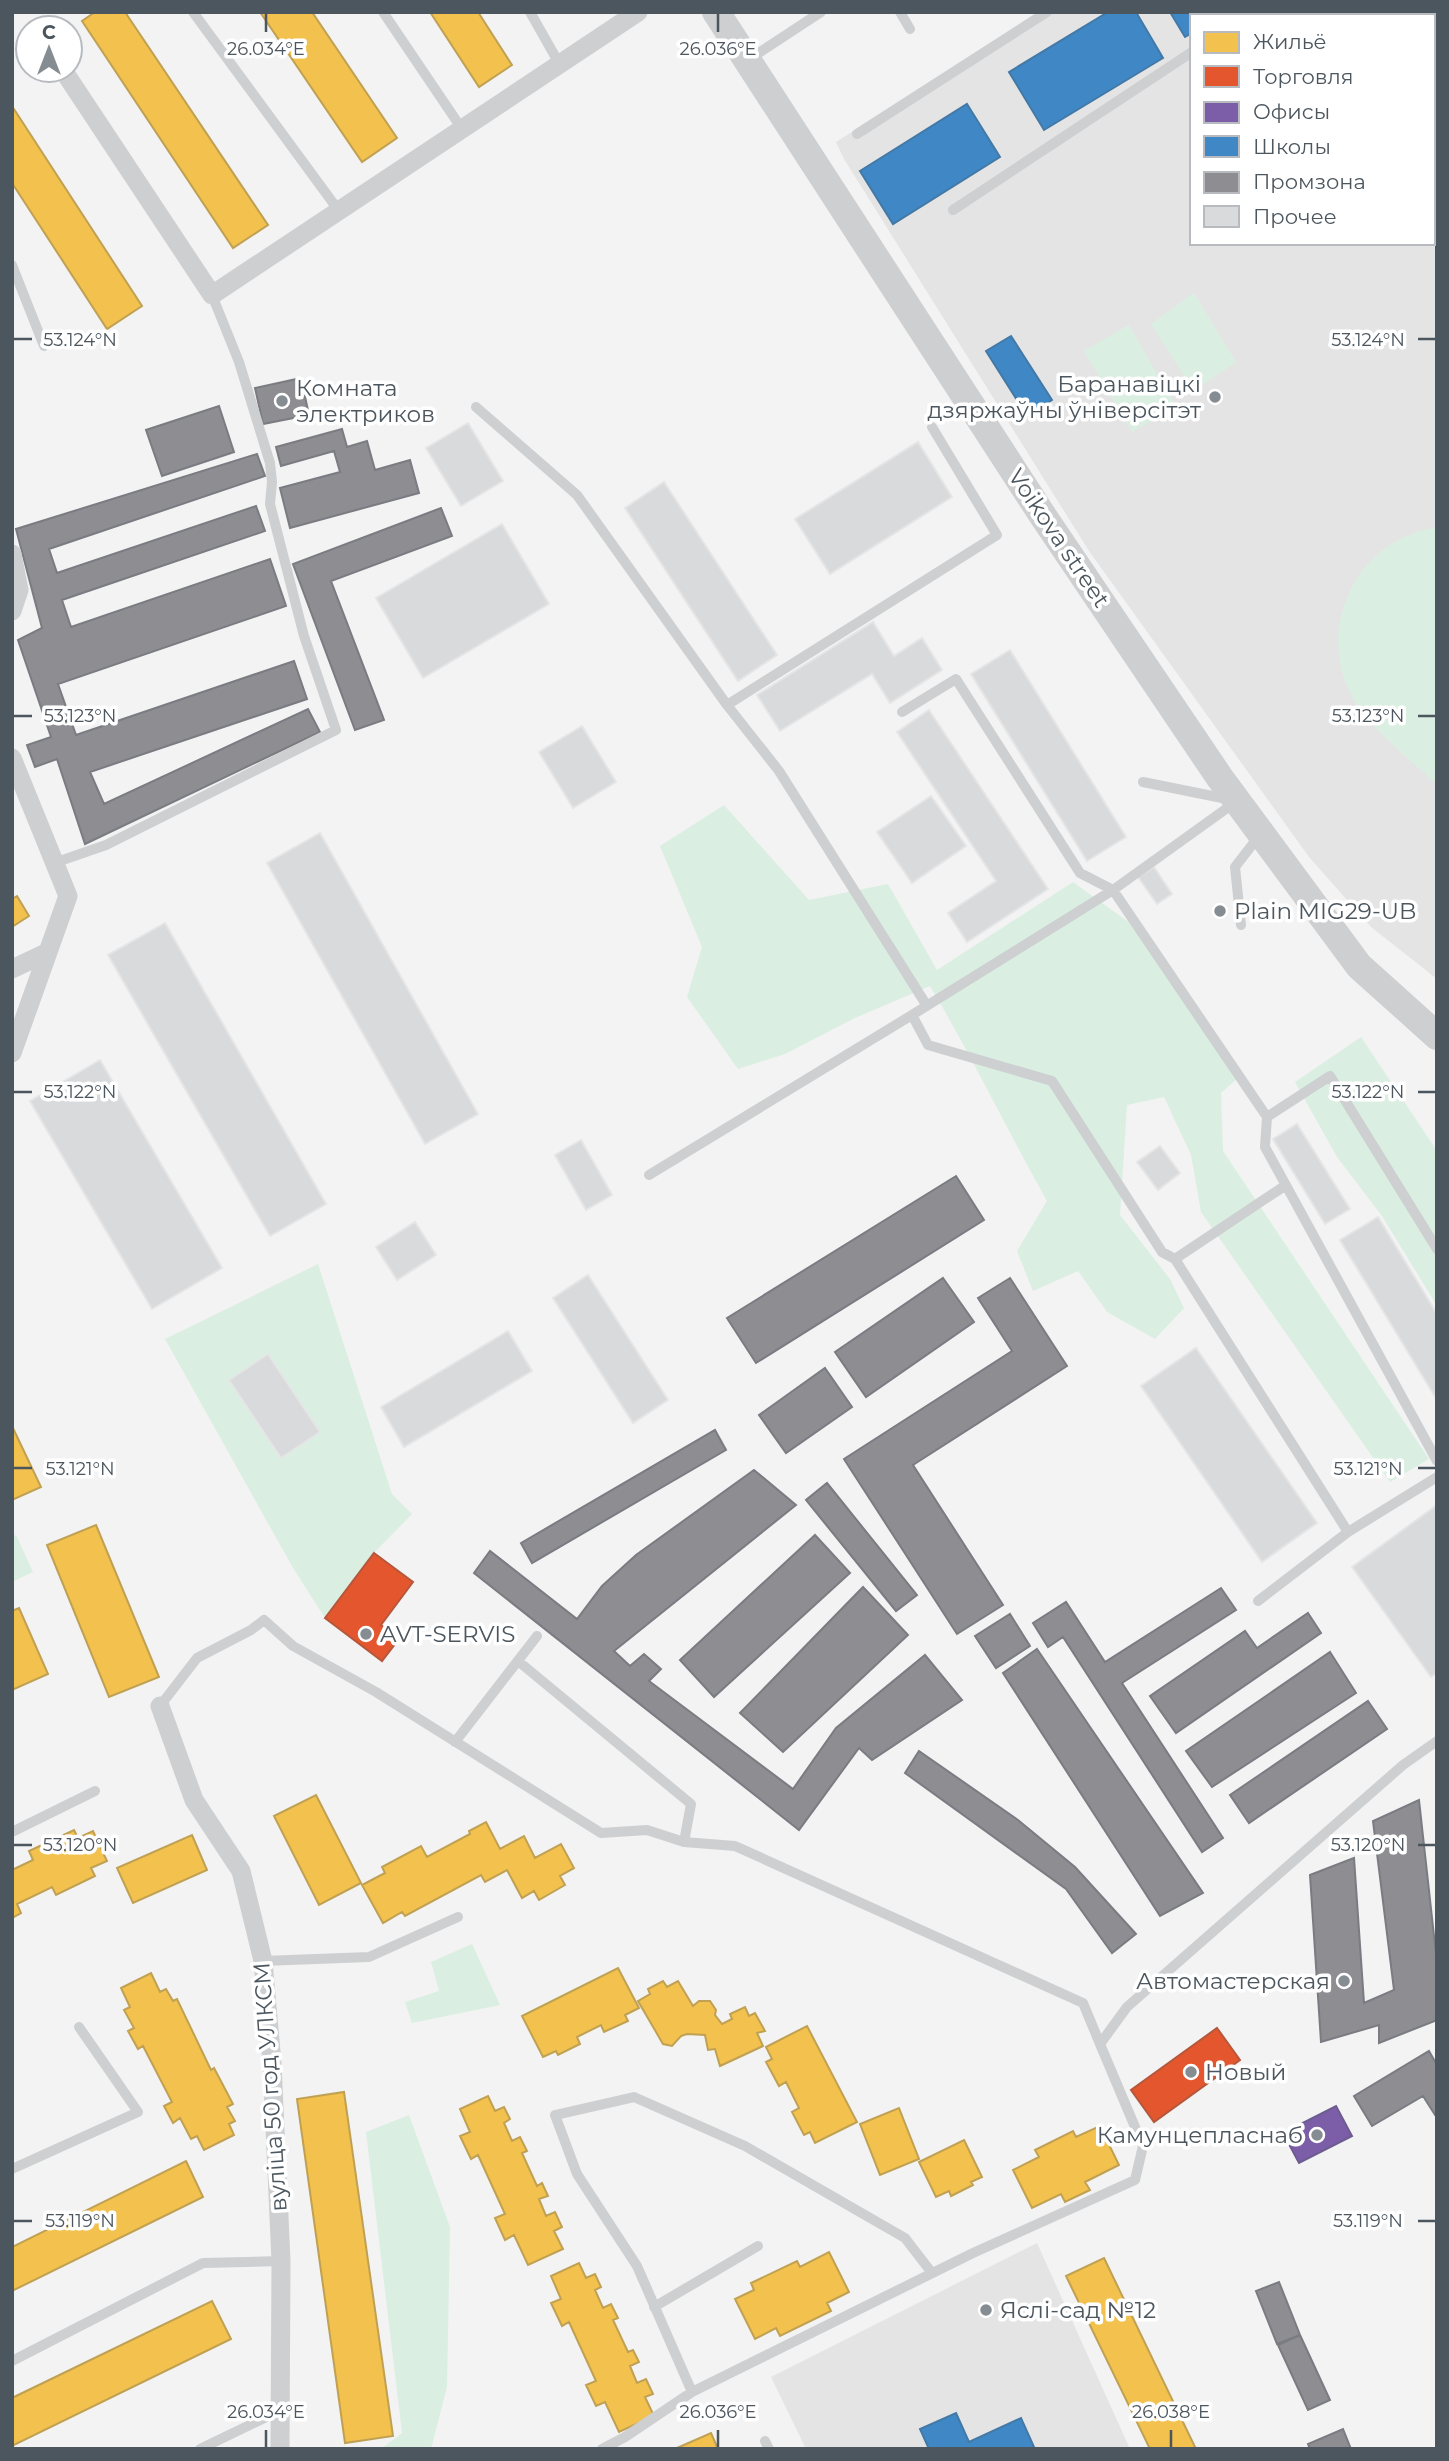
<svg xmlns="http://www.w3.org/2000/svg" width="1449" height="2461" viewBox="0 0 1449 2461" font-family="Montserrat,sans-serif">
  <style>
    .education { fill: #e5e4e5; fill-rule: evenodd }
    .green { fill: #daefe2 }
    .homes { fill: #f2c14e; stroke: #c0a153; stroke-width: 2 }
    .shops { fill: #e4572e; stroke: #b6573c; stroke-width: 2 }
    .offices { fill: #7b5ea7; stroke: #6d5c91; stroke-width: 2 }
    .schools { fill: #3f88c5; stroke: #4379a6; stroke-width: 2 }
    .industry { fill: #8d8d92; stroke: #7a7c82; stroke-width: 2 }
    .building { fill: #d9dadc; stroke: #e5e5e6; stroke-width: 2 }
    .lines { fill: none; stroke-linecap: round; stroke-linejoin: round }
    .lane { stroke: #cdcfd1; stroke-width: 10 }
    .street { stroke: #cdcfd1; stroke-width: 19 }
    .secondary { stroke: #cdcfd1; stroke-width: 28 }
    .ticks { fill: none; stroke: #4c565e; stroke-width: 2.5 }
    .poi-dot { fill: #868d92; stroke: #fff; stroke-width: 2.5 }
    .labels { text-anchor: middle; stroke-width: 7; stroke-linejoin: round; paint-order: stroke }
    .poi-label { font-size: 23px; fill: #4c565e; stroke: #fff; text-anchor: start }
    .street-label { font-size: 23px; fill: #4c565e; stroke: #fff }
    .ticks-label { font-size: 18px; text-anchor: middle; fill: #4c565e; stroke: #fff; stroke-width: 7; stroke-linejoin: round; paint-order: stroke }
  </style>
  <rect width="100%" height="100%" fill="#f3f3f3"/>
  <path class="education" d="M1039,12H1437V979L1371,927L1309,857L1089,551L844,159L836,142ZM1192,16H1433V243H1192Z
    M1037,2243L1130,2449H806L771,2377Z"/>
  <path class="green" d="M1194,293L1236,362L1194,391L1151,324Z
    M1129,325L1176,407L1132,432L1084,351Z
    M1437,527V785C1412,761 1371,729 1354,700C1313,629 1357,539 1437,527Z
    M724,805L809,900L888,884L937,970L1073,882L1141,931L1239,1077L1221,1093L1223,1151L1429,1459L1390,1482L1201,1212L1191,1155L1164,1097L1127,1105L1120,1215L1170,1279L1184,1308L1155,1339L1107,1312L1078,1271L1033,1291L1017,1251L1047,1201C1007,1130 972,1056 930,986L855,1018L785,1054L738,1069L687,997L702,947L660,846Z
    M1361,1037L1437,1151V1306L1382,1216L1337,1157L1295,1082Z
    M318,1264L392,1494L412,1514L374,1553L325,1618L293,1568L165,1339Z
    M16,1535L33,1572L12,1582V1537Z
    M472,1944L500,2005L412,2023L405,2002L439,1991L431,1962Z
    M409,2115L450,2227L447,2387L431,2449H381L402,2433L366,2132Z"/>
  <path class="homes" d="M95,12H125L268,225L233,248L82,21Z
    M260,12H312L397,138L362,162Z
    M430,12H478L512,65L479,87Z
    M12,106L142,306L107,329L12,183Z
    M17,896L29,916L12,927V899Z
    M12,1426L41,1487L12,1500Z
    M96,1525L159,1677L109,1697L47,1545Z
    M19,1608L48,1674L12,1690V1611Z
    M316,1795L361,1883L319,1905L274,1816Z
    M486,1822L500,1849L524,1836L535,1858L561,1844L574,1868L560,1876L565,1885L539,1900L534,1891L522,1898L507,1870L485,1882L481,1875L405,1916L402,1912L383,1923L362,1885L385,1873L382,1867L421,1846L427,1857L470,1834L469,1831Z
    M74,1830L78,1838L93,1831L107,1861L91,1868L95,1876L56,1895L52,1887L17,1904L21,1913L12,1918V1870L33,1860L29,1851Z
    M192,1835L207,1870L133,1903L117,1868Z
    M618,1968L639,2008L625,2015L628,2021L604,2032L601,2025L577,2037L580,2044L558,2055L556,2051L543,2057L522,2016Z
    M151,1973L160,1992L166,1989L173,2001L177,1999L211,2070L214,2068L233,2104L227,2107L235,2121L229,2124L234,2135L204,2150L197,2136L191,2139L180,2118L173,2123L164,2106L172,2102L143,2046L138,2049L128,2031L134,2028L124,2010L130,2007L121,1988Z
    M663,1981L667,1987L678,1981L693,2006L699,2001H710L716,2010L715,2015L722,2024L732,2019L730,2014L745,2007L749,2016L755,2013L765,2031L757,2033L763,2046L720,2066L715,2049L708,2050L705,2035L687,2034L681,2036L672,2046L663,2044L638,2001L650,1994L648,1989Z
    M807,2026L857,2122L815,2143L810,2132L804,2135L792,2112L799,2108L786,2082L779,2086L766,2062L772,2059L766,2047Z
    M344,2092L393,2436L345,2443L297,2099Z
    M488,2096L495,2111L504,2107L510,2119L504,2123L512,2141L520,2137L527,2151L522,2153L537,2186L542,2183L548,2196L539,2199L546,2216L555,2212L562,2227L554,2231L563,2249L528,2265L514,2235L505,2240L495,2218L505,2214L478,2155L471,2159L460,2136L470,2132L460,2109Z
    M899,2108L919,2159L880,2175L860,2124Z
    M1100,2126L1119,2165L1085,2182L1090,2190L1065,2202L1061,2194L1032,2208L1013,2170L1039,2157L1035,2150L1073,2131L1076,2137Z
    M964,2140L982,2177L971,2182L973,2185L951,2196L949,2191L936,2197L919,2162Z
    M186,2161L203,2197L12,2291V2247Z
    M829,2252L849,2292L827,2303L831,2311L780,2336L776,2328L755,2339L735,2299L754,2290L751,2283L797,2261L800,2267Z
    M1104,2258L1196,2449H1150L1066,2276Z
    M579,2263L586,2278L595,2274L601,2287L595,2290L603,2308L611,2304L618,2318L613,2320L628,2352L633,2350L639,2362L630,2366L637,2383L646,2379L653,2394L645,2397L654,2416L619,2432L605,2402L596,2406L586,2385L596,2381L569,2322L562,2326L551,2303L561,2299L551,2276Z
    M212,2301L231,2339L12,2446V2398Z
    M711,2433L718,2449H677V2448Z"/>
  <path class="shops" d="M374,1553L413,1582L381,1625L399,1639L382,1661L325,1618Z
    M1217,2028L1240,2060L1154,2122L1131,2090Z"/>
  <path class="offices" d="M1336,2106L1352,2136L1299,2163L1283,2133Z"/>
  <path class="schools" d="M1108,12H1136L1163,58L1044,130L1009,72Z
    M1170,12H1226L1220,16H1192V33L1185,37Z
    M967,104L1000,157L893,224L860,171Z
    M1011,336L1052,400L1027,416L986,351Z
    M956,2413L969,2442L1021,2418L1034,2447L1029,2449H929L920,2429Z"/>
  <path class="industry" d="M301,378L309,415L263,424L255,388Z
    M219,406L234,452L162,476L146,430Z
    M342,429L347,447L367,441L375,470L410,460L419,493L290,528L280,488L340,472L334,451L281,466L276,447Z
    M257,454L265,476L49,549L57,573L256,506L265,531L62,600L71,627L270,559L286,606L58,684L76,735L294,661L307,699L90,772L104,804L308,709L320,732L85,844L57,759L35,767L27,745L51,737L18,640L42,628L16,529Z
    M441,508L452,536L331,581L384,720L355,730L293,564Z
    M956,1176L984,1220L756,1363L727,1318Z
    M943,1278L974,1322L866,1397L835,1352Z
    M1010,1278L1067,1366L913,1465L1003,1605L957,1634L844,1459L1012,1351L978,1298Z
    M825,1368L852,1407L786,1453L759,1415Z
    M715,1430L726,1450L532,1563L521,1543Z
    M754,1470L796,1505L614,1651L630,1666L644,1654L661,1669L649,1681L793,1789L836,1728L925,1655L962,1700L872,1760L859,1748L799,1830L474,1573L490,1551L577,1619L602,1586L636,1555Z
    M827,1483L917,1595L896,1611L806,1500Z
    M815,1535L850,1573L714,1697L680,1660Z
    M863,1587L908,1635L783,1752L740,1713Z
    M1221,1588L1236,1610L1122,1683L1223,1838L1202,1852L1063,1637L1048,1647L1033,1623L1066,1602L1105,1662Z
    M1308,1613L1321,1633L1176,1733L1150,1696L1245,1631L1257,1648Z
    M1010,1614L1030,1646L996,1668L975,1636Z
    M1037,1649L1203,1893L1160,1916L1003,1673Z
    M1330,1652L1356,1693L1212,1787L1186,1751Z
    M1368,1701L1387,1729L1249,1823L1230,1795Z
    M919,1751L1018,1820L1075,1867L1136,1934L1112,1953L1066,1889L905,1773Z
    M1419,1800L1437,1963V2020L1379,2043V2025L1321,2042L1310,1875L1354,1858L1364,2003L1394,1990L1373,1821Z
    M1429,2051L1437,2065V2118L1423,2096L1372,2126L1354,2096Z
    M1279,2282L1300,2335L1277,2344L1256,2291Z
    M1300,2335L1330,2400L1308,2410L1278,2345Z
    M1343,2429L1351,2449H1310L1308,2444Z"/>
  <path class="building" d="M468,423L503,481L461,506L426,448Z
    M918,442L952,497L830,574L795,519Z
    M664,482L777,655L738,681L625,508Z
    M502,524L549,604L423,678L376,598Z
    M873,622L894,656L922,638L942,670L890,703L872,674L780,731L757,695Z
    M1010,650L1126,837L1087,861L971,674Z
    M929,710L1048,889L967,942L948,913L996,881L897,732Z
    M582,726L616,782L573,808L539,752Z
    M931,796L966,846L912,883L877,832Z
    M320,833L478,1114L425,1144L267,863Z
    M1154,867L1172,894L1157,904L1138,877Z
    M165,923L326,1204L270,1236L108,955Z
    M100,1060L222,1268L152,1309L30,1101Z
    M1297,1124L1350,1209L1325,1224L1273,1139Z
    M581,1140L612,1195L586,1210L555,1155Z
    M1160,1146L1180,1173L1158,1190L1137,1162Z
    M1378,1217L1437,1314V1400L1340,1240Z
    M415,1222L436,1255L397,1280L376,1247Z
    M588,1275L668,1400L633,1423L553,1298Z
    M508,1331L532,1371L404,1447L381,1407Z
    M1196,1348L1317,1523L1262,1562L1141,1386Z
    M268,1354L320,1432L281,1458L229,1380Z
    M1437,1505V1673L1431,1677L1352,1567Z"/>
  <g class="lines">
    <path class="lane" d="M193,12L339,211
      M383,12L462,129
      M530,12L560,65
      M900,12L910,29
      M1335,12L1338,16
      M1247,16L1252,12
      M748,60L821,12
      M857,134L1047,12
      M1433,138L1437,142
      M953,210L1192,52
      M12,265L44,346
      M476,407L577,495L727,705
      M902,712L956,679L1080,873L1113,890L1237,801L1143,782
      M54,863L106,845L336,730L304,636L270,504L272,482L270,463L239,362L212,295
      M1241,925L1235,867L1259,836
      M927,1006L779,771L727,705L997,535L932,427
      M1267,1117L1330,1076L1437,1249
      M649,1175L912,1015
      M1175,1259L1286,1185
      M1348,1532L1175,1259L1162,1252L1052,1081L928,1045L912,1015L1113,890L1267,1117L1265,1147L1437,1461
      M1258,1601L1348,1532L1437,1477
      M518,1661L691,1804L684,1842
      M160,1706L197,1658L251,1630L264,1620L293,1646L376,1692L601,1833L647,1830L684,1842L735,1846L1083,2003L1100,2044
      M455,1742L537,1636
      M12,1832L95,1791
      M263,1961L369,1957L458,1917
      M12,2169L138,2112L79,2027
      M654,2307L758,2246
      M12,2361L203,2263L281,2261
      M692,2392L637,2266L577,2174L555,2115L634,2097L745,2146L905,2238L932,2273
      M765,2441L769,2449
      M200,2449L279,2411
      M602,2449L625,2437L692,2392L973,2253L1135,2180L1143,2146L1100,2044L1127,2007L1403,1765L1437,1741"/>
    <path class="street" d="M63,70L212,295L638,12
      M12,554L19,590L12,611
      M12,758L68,896L12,1053
      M12,969L48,952
      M160,1706L194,1800L241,1871L263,1961L272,2063L281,2261L280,2449"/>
    <path class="secondary" d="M716,12L1043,516L1220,778L1359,966L1437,1036"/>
  </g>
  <path class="ticks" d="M266,14V32M718,14V32M14,339H32M1418,339H1435M14,716H32M1418,716H1435M14,1092H32M1418,1092H1435M14,1468H32M1418,1468H1435M14,1845H32M1418,1845H1435M14,2221H32M1418,2221H1435M266,2430V2447M718,2430V2447M1171,2430V2447"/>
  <g class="poi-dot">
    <circle cx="1215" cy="397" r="7"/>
    <circle cx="282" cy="401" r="7"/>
    <circle cx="1220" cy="911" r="7"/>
    <circle cx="366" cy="1634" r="7"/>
    <circle cx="1344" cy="1981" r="7"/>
    <circle cx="1191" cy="2072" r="7"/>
    <circle cx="1317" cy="2135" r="7"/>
    <circle cx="986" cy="2310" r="7"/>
  </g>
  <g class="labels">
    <g class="poi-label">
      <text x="1201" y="392" text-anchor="end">Баранавіцкі<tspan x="1201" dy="26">дзяржаўны ўніверсітэт</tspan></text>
      <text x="296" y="396">Комната<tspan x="296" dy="26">электриков</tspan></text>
      <text x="1234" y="919">Plain MIG29-UB</text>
      <text x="380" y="1642">AVT-SERVIS</text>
      <text x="1330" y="1989" text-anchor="end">Автомастерская</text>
      <text x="1205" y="2080">Новый</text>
      <text x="1303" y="2143" text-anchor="end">Камунцепласнаб</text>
      <text x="1000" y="2318">Яслі-сад №12</text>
    </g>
    <g class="street-label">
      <text transform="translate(1059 538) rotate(56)" y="8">Voikova street</text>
      <text transform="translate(270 2087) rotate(-94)" y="8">вуліца 50 год УЛКСМ</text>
    </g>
  </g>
  <g class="ticks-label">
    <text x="266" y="55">26.034°E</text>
    <text x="718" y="55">26.036°E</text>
    <text x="80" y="346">53.124°N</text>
    <text x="1368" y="346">53.124°N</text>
    <text x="80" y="722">53.123°N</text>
    <text x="1368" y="722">53.123°N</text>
    <text x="80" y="1098">53.122°N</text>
    <text x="1368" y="1098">53.122°N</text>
    <text x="80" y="1475">53.121°N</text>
    <text x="1368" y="1475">53.121°N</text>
    <text x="80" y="1851">53.120°N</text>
    <text x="1368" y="1851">53.120°N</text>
    <text x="80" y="2227">53.119°N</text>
    <text x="1368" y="2227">53.119°N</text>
    <text x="266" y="2418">26.034°E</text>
    <text x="718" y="2418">26.036°E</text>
    <text x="1171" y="2418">26.038°E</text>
  </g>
  <rect width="1449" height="2461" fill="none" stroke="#4c565e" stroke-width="28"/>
  <rect x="1190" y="14" width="245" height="231" fill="#ffffff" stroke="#b7bbbf" stroke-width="2"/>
  <rect x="1204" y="32" width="35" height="21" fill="#f2c14e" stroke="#b7bbbf" stroke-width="2"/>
  <text x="1253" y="49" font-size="21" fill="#4c565e">Жильё</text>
  <rect x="1204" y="66" width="35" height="21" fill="#e4572e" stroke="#b7bbbf" stroke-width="2"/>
  <text x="1253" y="84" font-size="21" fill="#4c565e">Торговля</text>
  <rect x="1204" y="102" width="35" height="21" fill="#7b5ea7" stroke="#b7bbbf" stroke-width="2"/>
  <text x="1253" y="119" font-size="21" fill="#4c565e">Офисы</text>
  <rect x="1204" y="136" width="35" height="21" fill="#3f88c5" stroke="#b7bbbf" stroke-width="2"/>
  <text x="1253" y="154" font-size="21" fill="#4c565e">Школы</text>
  <rect x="1204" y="172" width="35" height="21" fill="#8d8d92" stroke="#b7bbbf" stroke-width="2"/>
  <text x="1253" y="189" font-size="21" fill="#4c565e">Промзона</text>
  <rect x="1204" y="206" width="35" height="21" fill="#d9dadc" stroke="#b7bbbf" stroke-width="2"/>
  <text x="1253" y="224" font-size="21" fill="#4c565e">Прочее</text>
  <g transform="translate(49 49)"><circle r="33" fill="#ffffff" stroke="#b7bbbf" stroke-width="2"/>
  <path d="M0-5L12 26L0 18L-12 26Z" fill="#868d92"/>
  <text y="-10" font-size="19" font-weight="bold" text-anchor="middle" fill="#4c565e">С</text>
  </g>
</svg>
